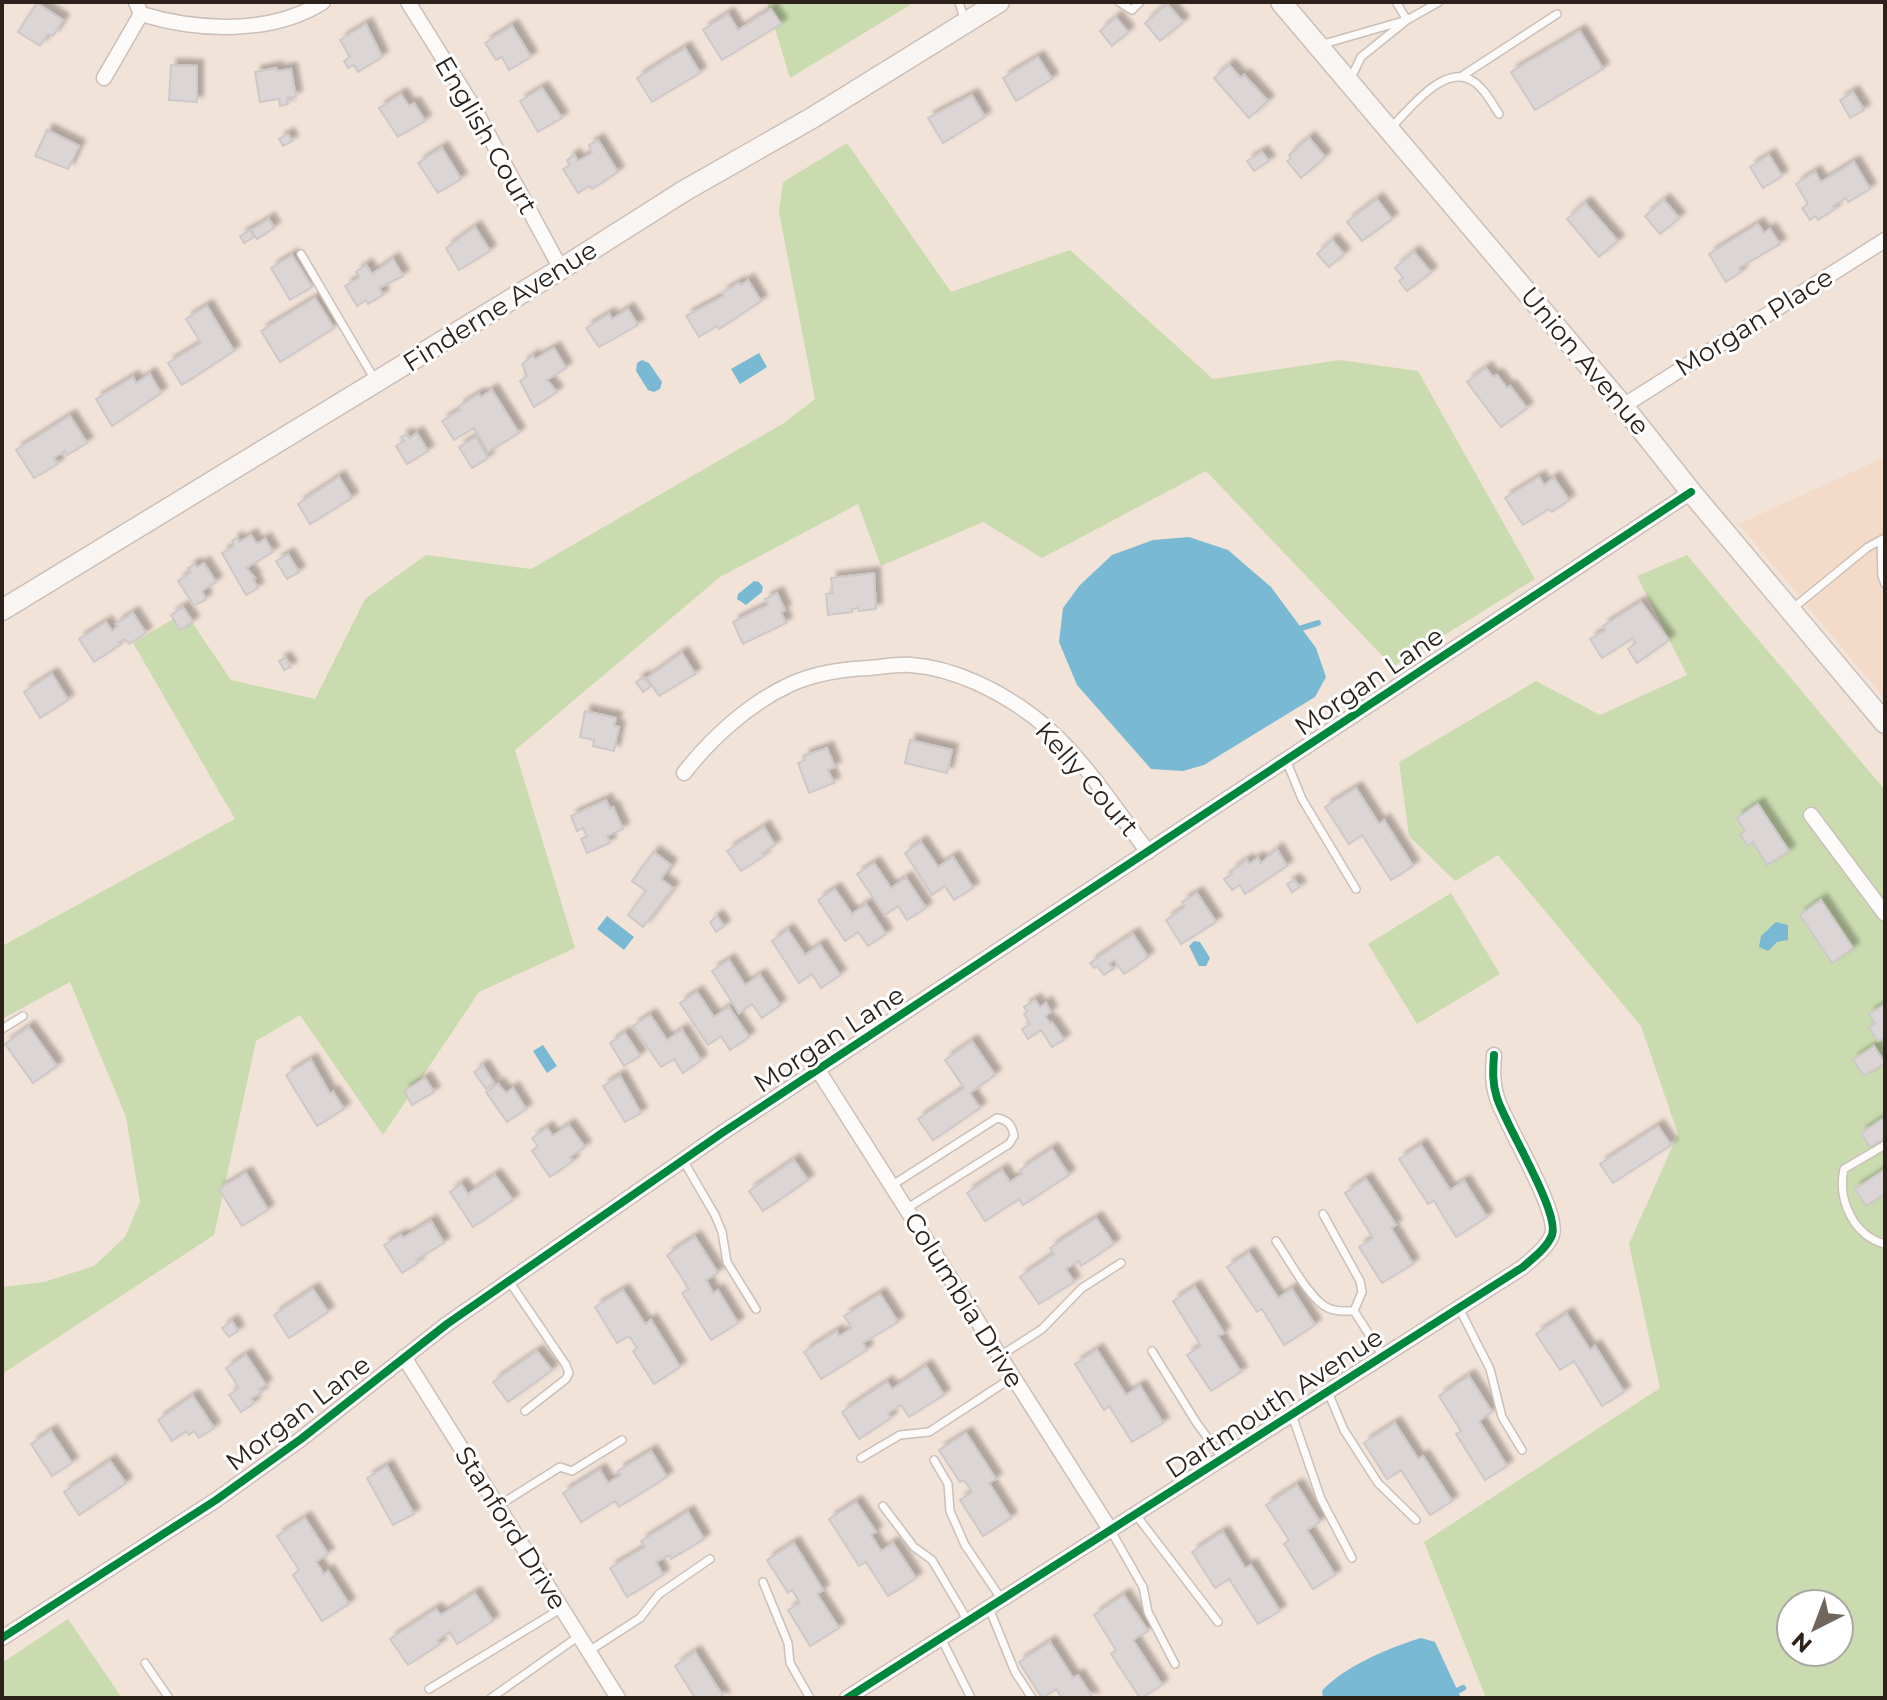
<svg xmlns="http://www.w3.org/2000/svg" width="1887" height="1700" viewBox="0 0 1887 1700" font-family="Montserrat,sans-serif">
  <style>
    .built { fill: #f4dbc9 }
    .green { fill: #c9dbaf; fill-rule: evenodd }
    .water { fill: #79b9d4 }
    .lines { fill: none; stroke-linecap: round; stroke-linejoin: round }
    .stream { stroke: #79b9d4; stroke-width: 6 }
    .building { fill: #dbd5d5; stroke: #cec8c8; stroke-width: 2; filter: url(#shadow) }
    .lane-casing { stroke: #cbbfb7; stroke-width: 10 }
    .street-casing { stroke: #cbbfb7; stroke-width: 17 }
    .secondary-casing { stroke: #cbbfb7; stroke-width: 23 }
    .lane { stroke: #fdfbf9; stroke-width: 7 }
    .street { stroke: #fdfbf9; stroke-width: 14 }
    .secondary { stroke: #f9f5f2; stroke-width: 20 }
    .cycleway-casing { stroke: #fff; stroke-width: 13 }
    .cycleway { stroke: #00873e; stroke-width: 8 }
    .labels { text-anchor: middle; stroke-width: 6; stroke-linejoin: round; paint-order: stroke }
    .street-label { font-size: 26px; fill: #2c221b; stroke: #fff }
  </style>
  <defs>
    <filter id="shadow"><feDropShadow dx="6" dy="-6" stdDeviation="2" flood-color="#0004"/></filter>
  </defs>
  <rect width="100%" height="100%" fill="#f2e3d8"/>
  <path class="built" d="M1885,457V699L1739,524Z"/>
  <path class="green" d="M767,2H915L790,78Z
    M847,143L951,292L1070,250L1213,379L1340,360L1418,371L1535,579L1393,667L1206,471L1042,558L983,522L881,566L858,504L720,577L515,750L575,948L479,992L383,1135L300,1015L256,1041L214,1235L2,1374V1287L44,1282L94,1266L125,1237L140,1202L126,1117L70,982L2,1019V946L235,819L133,643L185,612L231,680L315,699L365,599L426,555L531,569L784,423L815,399L779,212L783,182Z
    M1687,555L1885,790V1698H1486L1424,1542L1660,1388L1629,1244L1678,1134L1641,1026L1498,855L1455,881L1409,836L1399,762L1536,681L1600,715L1687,675L1637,576ZM1791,1604H1839V1652H1791Z
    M1451,893L1500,974L1417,1024L1368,944Z
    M68,1619L122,1698H2V1663Z"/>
  <path class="water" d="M759,353L767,367L740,384L731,369Z
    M642,360L649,363L662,382L660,389L654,392L648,390L636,371L637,363Z
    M1189,537L1228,550L1271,587L1316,648L1326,677L1315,697L1204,765L1183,771L1151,769L1077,685L1059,642L1063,608L1080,585L1112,555L1153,540Z
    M754,581L759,582L763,587L762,592L746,605L737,599L738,594Z
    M607,916L634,937L624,950L597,929Z
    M1776,922L1788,925V940L1777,942L1768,951L1759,947L1761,936Z
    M1194,941L1200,942L1210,958L1206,966H1199L1189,946Z
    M543,1045L557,1066L547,1073L533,1051Z
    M1421,1638L1435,1642L1461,1698H1323L1322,1691C1343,1667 1390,1647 1421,1638Z"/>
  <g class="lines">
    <path class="stream" d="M1295,630L1318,623
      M1443,1698L1463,1688"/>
  </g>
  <path class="building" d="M37,3L63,20L53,36L48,34L40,46L18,32Z
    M1167,4L1183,22L1160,41L1145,23Z
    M771,9L781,24L722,60L703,30L728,14L738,30Z
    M1116,17L1128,32L1112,46L1100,31Z
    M366,24L382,57L358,72L354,65L348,68L344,61L350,57L340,40Z
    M512,26L531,57L509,70L502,57L496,60L485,43Z
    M1580,31L1603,69L1535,110L1511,72Z
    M685,48L700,73L652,102L637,78Z
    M1038,57L1052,79L1016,101L1003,78Z
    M171,65L197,66V102L169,100Z
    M1229,65L1241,78L1244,75L1268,101L1249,118L1214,78Z
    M276,68L277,71L291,69L296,97L287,98L288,104L280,106L279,99L260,102L255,72Z
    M542,88L562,118L538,132L520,101Z
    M1853,92L1864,110L1850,118L1840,100Z
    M401,94L409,106L414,103L425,121L398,137L379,108Z
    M972,95L985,117L943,143L928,118Z
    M47,130L79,146L68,169L35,156Z
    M288,134L292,141L283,146L279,139Z
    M1309,138L1325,157L1301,178L1287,161L1291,158L1289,155Z
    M598,140L618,172L592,189L590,186L578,193L563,169L570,165L567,160L574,155L578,161L592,153L589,145Z
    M442,148L461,179L438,193L418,163Z
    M1262,152L1269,161L1254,171L1247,161Z
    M1769,155L1782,176L1763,188L1750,167Z
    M1854,162L1870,189L1848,202L1846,198L1833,206L1835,209L1818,220L1815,216L1810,220L1802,208L1808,204L1796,184L1815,172L1821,182Z
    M1377,199L1392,219L1362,241L1347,222Z
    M1664,200L1679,218L1660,234L1645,216Z
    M1585,203L1618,241L1599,257L1567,219Z
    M269,219L274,228L257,239L251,230Z
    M1758,224L1764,233L1770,229L1780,244L1739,268L1741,272L1726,282L1709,254Z
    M475,227L490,251L459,270L446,248Z
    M250,230L254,237L244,243L240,236Z
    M1332,240L1344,254L1329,267L1317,254Z
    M1414,252L1431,272L1407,291L1399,281L1403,278L1395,268Z
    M292,255L312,287L290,300L271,268Z
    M393,259L403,276L379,288L383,295L368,304L366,300L357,306L345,286L360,277L356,272L366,265L372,274Z
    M748,280L761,301L719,329L717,326L699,337L686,316L724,296L722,293L739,283L741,285Z
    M315,298L334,328L280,362L261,331Z
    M207,306L234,351L182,385L168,363L201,343L186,319Z
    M628,309L638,325L599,347L586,328L609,314L612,319Z
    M554,348L566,368L547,380L557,392L534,407L520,381L527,376L522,364L533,356L535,359Z
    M1486,368L1493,377L1497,375L1507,388L1510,386L1527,408L1501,427L1467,382Z
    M150,374L161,393L112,426L96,399L133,377L136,383Z
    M492,390L519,433L488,452L474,428L454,440L442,421L460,410L458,407L479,394L481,397Z
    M70,416L87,443L67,455L65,451L54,458L58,464L34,478L16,450Z
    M417,433L428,451L407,464L396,446L404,441L401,437L407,434L409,438Z
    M476,437L488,458L472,468L459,447Z
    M339,477L352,498L310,524L298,504Z
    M1539,477L1544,485L1554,478L1569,500L1552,512L1549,509L1523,525L1505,498Z
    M251,535L257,544L265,539L273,552L246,568L255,578L253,579L258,588L246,595L222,553L234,546L232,541L237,538L239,542Z
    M288,554L299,572L287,579L276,561Z
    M204,563L216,582L202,591L206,599L194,606L178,581L191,572L188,568L195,564L197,567Z
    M874,573L876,609L859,611L858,608L852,609V612L828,615L826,594L833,593L831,578Z
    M777,593L785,610L781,612L786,623L743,644L733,622L768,605L765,599Z
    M1641,602L1669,640L1637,663L1628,649L1636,643L1633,638L1602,658L1590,639L1605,630L1603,626Z
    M183,607L193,622L180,630L171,615Z
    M133,613L146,633L129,644L125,639L119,642L121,644L94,662L79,639L106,622L112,631L118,626L116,624Z
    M682,653L695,674L659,696L647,678Z
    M285,658L291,667L284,670L279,661Z
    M52,674L68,700L40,718L24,692Z
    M643,677L651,686L643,692L636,682Z
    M585,711L616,718L614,726L619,727L614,751L593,746L594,740L580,737Z
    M910,740L952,750L947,773L905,763Z
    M827,748L835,767L828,770L834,783L809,793L798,763L805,760L804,756Z
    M1356,788L1379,824L1384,820L1413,866L1391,880L1362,835L1349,844L1325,807Z
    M606,800L610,809L613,807L623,829L607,836L610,843L587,853L581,839L587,836L583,828L577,831L571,816Z
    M1758,804L1789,851L1767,865L1753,842L1748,846L1740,834L1745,831L1737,818Z
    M764,827L775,845L762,853L764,856L741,871L727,851Z
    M921,842L938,867L953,857L973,888L954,900L945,886L932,895L905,853Z
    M1277,849L1287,866L1245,894L1240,885L1232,890L1224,879L1232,874L1231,871L1247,860L1249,864L1258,858L1261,863Z
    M654,852L671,865L661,879L673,888L643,927L628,915L646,891L632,881Z
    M874,863L891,888L906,878L926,908L907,920L898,906L885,915L857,874Z
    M1294,880L1300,887L1292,892L1287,884Z
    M835,889L852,914L866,904L886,934L868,946L858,932L845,941L818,900Z
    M1197,893L1216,922L1181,944L1166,920L1185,907L1182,902Z
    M1821,900L1853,948L1832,963L1800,915Z
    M717,916L724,926L716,932L710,922Z
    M788,930L805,955L820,945L840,975L821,988L812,974L799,983L772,941Z
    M1133,934L1148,957L1124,974L1114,960L1109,964L1113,969L1104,975L1097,966L1094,968L1090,963Z
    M729,960L745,985L760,975L780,1005L762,1018L752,1004L739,1013L712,971Z
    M697,992L714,1017L729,1007L749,1037L730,1050L721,1036L708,1045L680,1003Z
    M1035,1000L1040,1007L1046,1003L1051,1012L1045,1016L1050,1023L1052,1022L1064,1040L1052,1047L1041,1030L1028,1039L1022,1029L1030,1024L1024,1014L1027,1012L1024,1007Z
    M1885,1004V1037L1878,1041L1869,1028L1875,1024L1869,1014Z
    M650,1015L667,1040L682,1030L701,1060L683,1073L674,1059L661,1067L633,1026Z
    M29,1027L57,1066L33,1083L5,1044Z
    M625,1033L640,1056L624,1066L610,1043Z
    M972,1041L995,1075L970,1093L980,1108L933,1140L918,1119L964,1088L945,1060Z
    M1874,1046L1885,1063L1864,1076L1853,1060Z
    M311,1060L330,1094L333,1092L344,1109L317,1126L286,1075Z
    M483,1066L494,1083L486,1089L474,1072Z
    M620,1076L641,1113L625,1122L603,1086Z
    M425,1078L434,1092L412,1105L404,1091Z
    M498,1084L506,1093L513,1088L526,1109L507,1122L486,1092Z
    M1885,1117V1138L1870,1147L1861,1133Z
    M569,1125L585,1147L570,1157L573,1161L550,1177L532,1151L538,1146L532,1138L547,1128L553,1136Z
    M1658,1126L1671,1145L1613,1183L1600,1164Z
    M1421,1145L1450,1190L1464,1181L1487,1217L1456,1237L1434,1201L1428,1204L1399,1159Z
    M1052,1149L1069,1175L1023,1205L1019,1199L985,1221L967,1193L1002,1170L1010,1182L1022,1174L1020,1170Z
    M794,1160L808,1180L763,1211L749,1191Z
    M1884,1170L1885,1194L1866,1206L1855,1189Z
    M246,1173L268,1210L242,1226L219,1189Z
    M495,1175L513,1200L473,1227L450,1192L461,1184L468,1194Z
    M1366,1179L1396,1225L1391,1228L1413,1264L1382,1283L1359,1247L1373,1238L1345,1193Z
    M1096,1218L1114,1244L1081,1266L1079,1261L1066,1269L1074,1282L1039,1304L1020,1277L1054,1254L1050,1248Z
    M431,1221L444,1243L416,1260L418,1263L402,1273L384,1245L401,1235L403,1238Z
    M695,1237L718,1273L706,1280L713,1293L718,1290L738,1323L711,1340L682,1293L689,1289L667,1255Z
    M1249,1253L1278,1298L1292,1289L1315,1325L1284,1345L1262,1309L1257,1312L1227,1267Z
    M1195,1287L1224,1333L1218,1336L1241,1372L1211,1391L1187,1355L1201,1346L1173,1301Z
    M313,1289L328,1312L289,1338L274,1315Z
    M623,1290L645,1324L651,1320L680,1367L654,1384L633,1351L637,1348L629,1336L617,1343L595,1307Z
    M880,1294L898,1322L863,1343L867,1350L821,1379L804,1352L837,1331L839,1336L852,1328L844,1316Z
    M1567,1314L1590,1350L1595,1346L1624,1392L1602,1406L1574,1361L1560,1370L1536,1334Z
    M232,1321L238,1331L229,1337L222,1328Z
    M1097,1350L1126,1395L1140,1386L1163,1423L1132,1442L1109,1406L1104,1410L1075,1364Z
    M537,1351L552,1370L508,1402L493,1382Z
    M246,1355L266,1385L259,1389L262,1392L251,1399L254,1403L241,1412L229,1395L239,1388L226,1368Z
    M926,1366L944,1395L909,1417L901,1405L888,1413L891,1418L859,1439L842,1412L887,1382L892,1389Z
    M1469,1376L1492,1412L1479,1421L1507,1466L1485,1480L1456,1434L1461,1431L1439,1396Z
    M193,1396L214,1428L199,1438L194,1431L189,1435L186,1431L172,1441L158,1420Z
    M1395,1423L1418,1459L1423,1456L1452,1501L1430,1515L1401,1470L1387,1479L1364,1443Z
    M51,1431L72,1463L52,1476L31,1444Z
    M966,1433L996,1479L989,1483L1011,1518L983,1536L960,1500L972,1492L964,1480L960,1482L939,1450Z
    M651,1451L667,1477L619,1507L615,1501L581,1522L563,1493L600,1470L608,1483L621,1475L618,1471Z
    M110,1461L126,1483L79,1515L64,1492Z
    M387,1466L414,1514L393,1525L367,1478Z
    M1297,1485L1320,1522L1307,1530L1335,1575L1313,1589L1284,1544L1289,1540L1266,1505Z
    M856,1502L876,1532L871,1535L881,1551L893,1543L916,1578L888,1596L866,1562L859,1566L829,1519Z
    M688,1512L704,1539L671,1559L669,1555L656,1562L663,1575L627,1597L610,1568L645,1547L641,1541Z
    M305,1518L328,1554L316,1562L324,1574L328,1571L349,1604L322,1621L293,1575L299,1570L277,1536Z
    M1223,1532L1245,1568L1251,1565L1280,1611L1258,1624L1229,1579L1215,1588L1192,1552Z
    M794,1543L823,1590L817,1594L839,1628L810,1646L788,1610L800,1603L792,1590L788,1593L767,1560Z
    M475,1593L493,1621L457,1644L450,1632L437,1640L440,1644L408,1665L390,1639L436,1609L441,1615Z
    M1124,1595L1148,1631L1133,1640L1162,1685L1142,1698H1140L1111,1654L1116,1650L1094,1615Z
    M1050,1642L1073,1678L1078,1675L1093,1698H1062L1056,1689L1042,1698L1019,1662Z
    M695,1652L724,1698H695L675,1666Z"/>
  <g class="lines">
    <g class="lane-casing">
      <path id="lane" d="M959,2L964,19
        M1119,2L1132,10L1140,2
        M1320,45L1407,20L1396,2
        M1462,76L1557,14
        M1350,80L1361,57L1407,20L1439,2
        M1391,128C1411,107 1451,54 1481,88C1488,95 1493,105 1499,114
        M301,254L375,380
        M1881,540L1882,576L1885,584
        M1792,609L1868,547L1885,538
        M1286,760L1302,799L1356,889
        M2,1029L23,1016
        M1885,1145L1844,1169C1837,1200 1854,1236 1885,1244
        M683,1160L715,1215L722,1232L727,1262L756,1309
        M891,1186L997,1118C1008,1120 1012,1125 1014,1136L1009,1144L906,1209
        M1323,1214L1360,1281L1362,1292L1354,1311L1383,1356
        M1276,1241C1288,1258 1310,1300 1328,1308C1336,1312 1345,1311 1354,1311
        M509,1281L566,1365L569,1373L566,1379L525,1411
        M1459,1308L1490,1369L1502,1417L1522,1450
        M1152,1351L1196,1422L1223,1459
        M1000,1356L1042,1329L1082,1288L1121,1263
        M1328,1392L1344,1430L1378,1483L1416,1520
        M1292,1415L1321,1499L1352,1558
        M861,1458L900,1435L929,1432L1013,1377
        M934,1460L948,1484L950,1511L965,1545L1002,1600
        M498,1506L560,1467L572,1471L622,1440
        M883,1506L914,1547L932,1560L968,1621
        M1136,1515L1218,1622
        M1111,1531L1143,1587L1148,1612L1175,1664
        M763,1582L788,1643L790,1663L810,1698
        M989,1608L1015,1672L1032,1698
        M941,1638L971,1698
        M589,1651L640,1618L659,1594L710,1559
        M145,1663L169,1698
        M429,1689L562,1608
        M491,1698L579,1636"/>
    </g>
    <g class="street-casing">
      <path id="street" d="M408,2L474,108L561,269
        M141,14C197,31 271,35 323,2
        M104,78L141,14L136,2
        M1623,406L1885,240
        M684,773C712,737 750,703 791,684C816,673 842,669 869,668C882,667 897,664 911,665C954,668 1000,691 1034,717C1080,752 1113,806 1148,852
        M1811,815L1885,914
        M818,1070L1111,1531
        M404,1357L618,1698
        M2,1638L216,1500L301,1439L447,1324L722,1133L1691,492
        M847,1698L1523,1267C1533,1258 1547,1248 1552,1235C1560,1212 1506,1126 1497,1098C1492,1083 1493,1070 1494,1055"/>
    </g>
    <g class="secondary-casing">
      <path id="secondary" d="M1281,2L1623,406L1691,492L1885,723
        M2,610L561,269L684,191L812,118L999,2"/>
    </g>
    <use href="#lane" class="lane"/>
    <use href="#street" class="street"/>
    <use href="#secondary" class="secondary"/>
    <g class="cycleway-casing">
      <path id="cycleway" d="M2,1638L216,1500L301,1439L447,1324L722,1133L1691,492
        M847,1698L1523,1267C1533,1258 1547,1248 1552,1235C1560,1212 1506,1126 1497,1098C1492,1083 1493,1070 1494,1055"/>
    </g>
    <use href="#cycleway" class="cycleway"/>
  </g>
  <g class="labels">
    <g class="street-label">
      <text transform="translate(486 135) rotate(60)" y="9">English Court</text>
      <text transform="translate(500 306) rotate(-32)" y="9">Finderne Avenue</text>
      <text transform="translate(1754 322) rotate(-32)" y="9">Morgan Place</text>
      <text transform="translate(1585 361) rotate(50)" y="9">Union Avenue</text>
      <text transform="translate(1369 681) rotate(-34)" y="9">Morgan Lane</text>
      <text transform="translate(1087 779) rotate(49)" y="9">Kelly Court</text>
      <text transform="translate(829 1039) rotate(-33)" y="9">Morgan Lane</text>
      <text transform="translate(964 1300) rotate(58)" y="9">Columbia Drive</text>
      <text transform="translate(1274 1403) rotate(-33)" y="9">Dartmouth Avenue</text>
      <text transform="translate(298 1413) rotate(-37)" y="9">Morgan Lane</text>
      <text transform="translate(511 1528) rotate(58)" y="9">Stanford Drive</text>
    </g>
  </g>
  <rect width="1887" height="1700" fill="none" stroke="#2c221b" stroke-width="8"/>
  <g transform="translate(1815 1628) rotate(222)"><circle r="38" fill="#ffffff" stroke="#aba7a4" stroke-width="2"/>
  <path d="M0-6L14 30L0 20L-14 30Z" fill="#71665d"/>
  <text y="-12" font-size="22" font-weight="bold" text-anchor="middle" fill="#2c221b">N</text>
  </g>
</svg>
